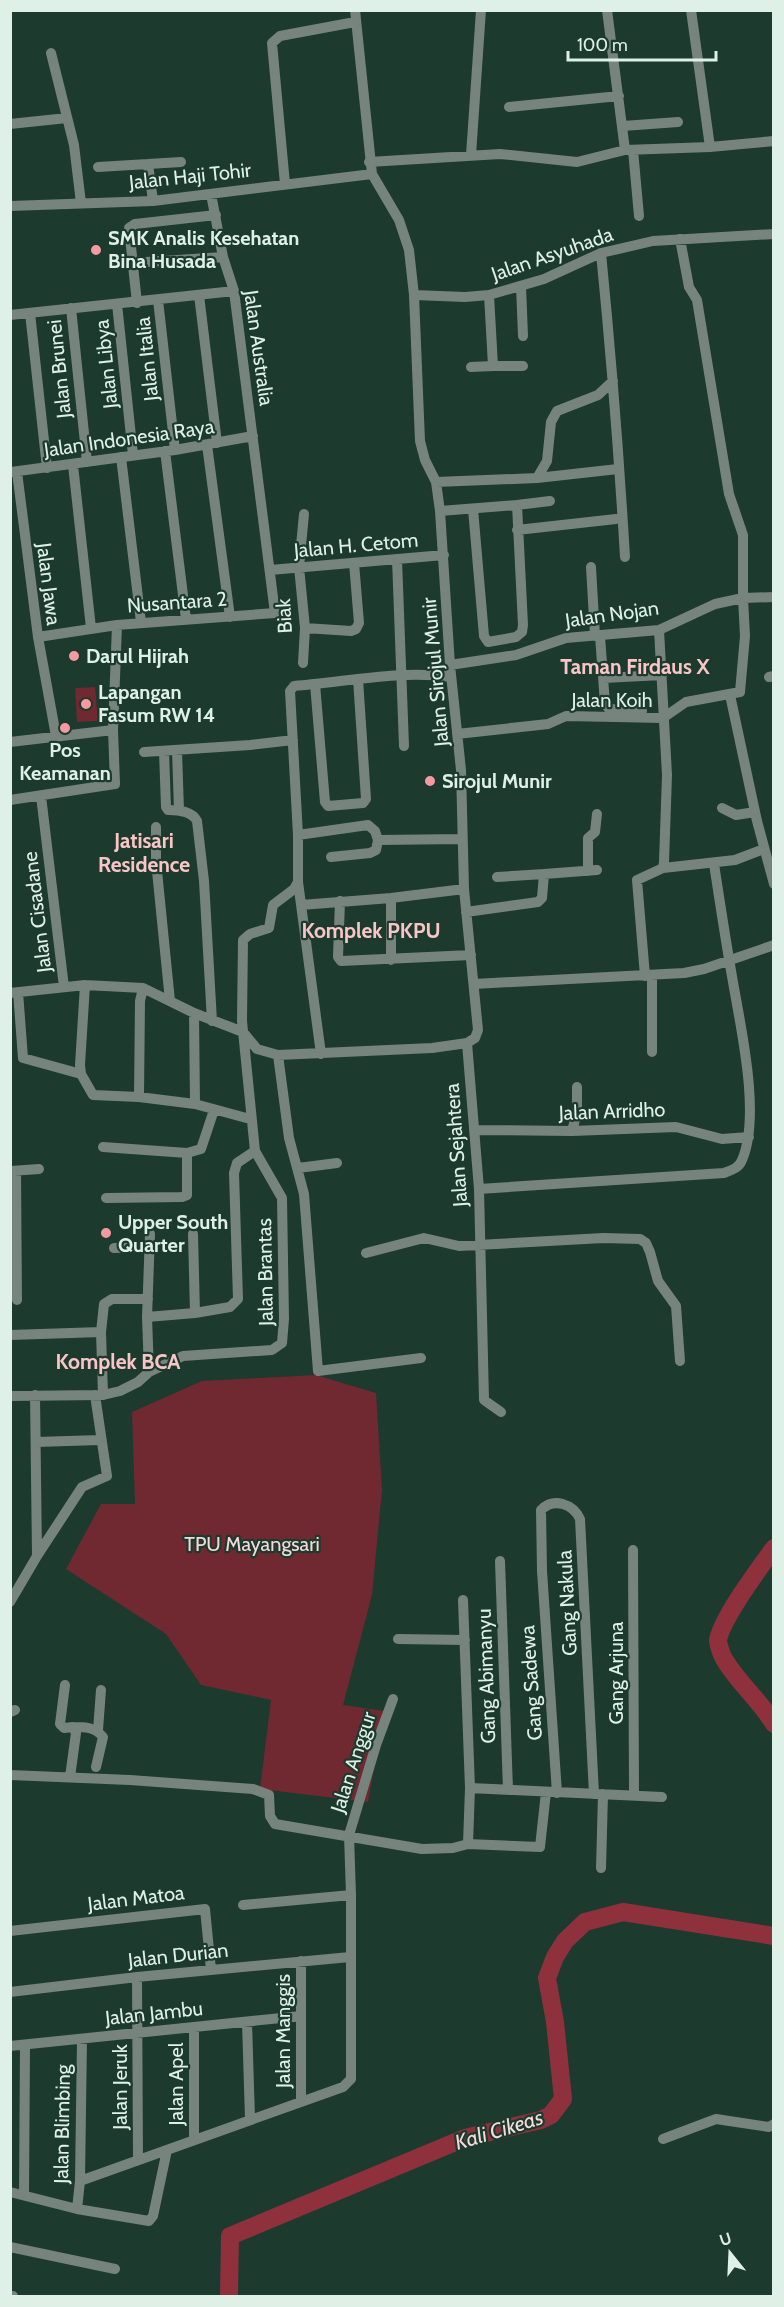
<svg xmlns="http://www.w3.org/2000/svg" width="784" height="2307" viewBox="0 0 784 2307" font-family="Cabin,sans-serif">
  <style>
    .green { fill: #702931 }
    .lines { fill: none; stroke-linecap: round; stroke-linejoin: round }
    .river { stroke: #8e313d; stroke-width: 18 }
    .minor { stroke: #76847d; stroke-width: 10 }
    .poi-dot { fill: #f49aa0; stroke: #1c3a2d; stroke-width: 2 }
    .labels { text-anchor: middle; stroke-width: 4.5; stroke-linejoin: round; paint-order: stroke }
    .street-label { font-size: 20px; fill: #dff0e7; stroke: #1c3a2d }
    .poi-label { font-size: 20px; font-weight: bold; fill: #dff0e7; stroke: #1c3a2d; text-anchor: start }
    .park-label { font-size: 20px; fill: #f5d9da; stroke: #1c3a2d }
    .neighbourhood-label { font-size: 21px; font-weight: bold; fill: #f9c5c6; stroke: #1c3a2d }
    .water-label { font-size: 21px; font-style: italic; fill: #f8dcdd; stroke: #1c3a2d }
  </style>
  <rect width="100%" height="100%" fill="#1c3a2d"/>
  <path class="green" d="M95,687L98,721L77,722L75,688Z
    M316,1375L376,1393L382,1490L372,1595L343,1705L384,1711L368,1802L260,1789L271,1700L201,1685L166,1634L66,1569L101,1504H135L132,1412L202,1381Z"/>
  <g class="lines">
    <path class="river" d="M774,1548C760,1567 722,1618 718,1640C718,1644 721,1653 723,1657C736,1681 760,1700 774,1724
      M229,2296L230,2236L465,2138L541,2120L551,2115L563,2099L555,2022L547,1978L555,1957L565,1941L585,1922L623,1912L774,1936"/>
    <path class="minor" d="M607,10L625,150
      M691,10L710,147
      M51,53L74,145L81,203
      M509,107L619,96
      M10,124L67,118
      M623,126L678,122
      M633,150L639,216
      M471,155L481,10
      M369,162L500,154L577,162L625,150L710,147L774,141
      M148,164L181,162
      M98,167L148,164L153,201
      M285,184L272,43L280,36L355,22
      M10,206L153,201L372,174
      M601,253C611,354 619,456 625,557
      M131,263L223,257
      M521,286L523,336
      M199,295L217,443
      M414,295L465,297L489,295L544,279L601,253L653,241L774,234
      M158,300L175,450
      M137,303L129,228L135,224L216,215
      M117,304L133,455
      M71,308L87,462
      M30,313L47,468
      M10,315L234,291
      M493,366H523
      M471,367L493,366L489,295
      M207,445L230,617
      M165,451L186,619
      M121,457L141,622
      M73,465L91,628
      M11,472L175,450L253,436
      M17,472L38,637L56,736
      M537,478L618,469
      M436,482L537,478L547,461L551,422L557,411L598,395L613,381
      M517,505L550,501
      M440,511L517,505L523,625L522,632L516,637L488,642L484,636L473,509
      M517,530L616,519
      M397,559L404,746
      M591,567L595,636
      M270,570L444,555
      M305,628L351,631L356,629L359,623L354,563
      M600,636L605,704L609,709L642,711
      M38,637L117,625L275,613L234,291L223,257L211,194
      M303,663L305,628L299,567L304,514
      M450,665L516,655L566,638L659,630L715,604L743,598L774,597
      M769,677L774,676
      M604,678L662,675
      M315,684L325,802L328,806L363,803L366,799L358,679
      M730,695L757,821L774,884
      M457,734L548,724L566,716L663,718L686,702L740,692L745,636L743,598V535L729,494L697,300L689,287L680,239
      M10,742L113,730
      M164,751L166,807L168,810C179,810 192,811 197,821L204,881L212,1021
      M177,751L179,810
      M144,752L250,745L293,740
      M41,796L64,987
      M10,800L115,784L113,730L117,625
      M722,808L736,815L755,812
      M156,827V861L170,1001
      M298,835L368,825L375,831L378,840L462,839
      M331,857L370,853L376,850L378,840
      M663,868L735,860L764,849
      M588,871V838L595,832L597,814
      M497,877L544,874
      M340,901L338,957L341,961L471,955
      M301,905L391,898L464,889
      M466,912L538,902L542,898L544,874L597,870
      M391,960V898
      M645,976L637,880L663,868L664,862L667,775L659,630
      M474,984L684,973L704,969L774,945
      M85,985L80,1065L81,1074L93,1095L139,1097L195,1104L250,1119
      M18,992L23,1058L81,1074
      M10,993L85,985L143,988L194,1013L243,1032L257,1049L278,1055L432,1048L467,1043L475,1038L478,1030L464,889L461,770L450,665L440,511L436,482L425,460L420,441L414,295L409,250L399,220L372,174L355,10
      M194,1013L195,1104
      M467,1043L479,1189L484,1400L501,1412
      M652,1052V975
      M321,1054L298,882V835L290,691L294,686C346,682 399,670 451,677
      M278,1055L289,1138L304,1194L318,1371L421,1358
      M139,1097L140,1001L143,988
      M475,1130L572,1131L676,1127L722,1139L749,1137
      M572,1131L577,1112V1087
      M103,1147L187,1153
      M298,1168L337,1163
      M11,1171L39,1169
      M16,1171L17,1300
      M479,1189L724,1173C732,1170 739,1168 742,1160C761,1116 741,1029 733,982C726,943 720,903 714,864
      M106,1198L182,1197L187,1195V1153L201,1149L214,1110
      M193,1234L195,1313
      M114,1248L149,1247
      M366,1253L424,1238L459,1246L603,1238L640,1239L646,1243L650,1252L658,1281L676,1306L680,1361
      M147,1317L195,1313L230,1307L238,1299L234,1173L237,1163L255,1151
      M10,1335L101,1332
      M149,1372L147,1317L150,1234
      M35,1395L37,1556
      M103,1395L101,1332L104,1304L112,1299H148
      M10,1396L103,1395L120,1391L138,1382L149,1372L183,1356L272,1350L282,1343L284,1319L282,1198L255,1151L242,1021L243,940L250,934L269,928L273,905L294,889L298,882
      M36,1442L100,1440
      M633,1550L634,1795
      M500,1561L508,1790
      M463,1600L470,1788L468,1844
      M10,1602L37,1556L82,1487L107,1476L95,1395
      M398,1639L465,1640
      M65,1685L60,1724L64,1728L73,1727L76,1733L70,1777
      M10,1712L15,1710
      M73,1727C85,1727 95,1727 103,1737L96,1767
      M98,1730L101,1690
      M10,1775L130,1780L253,1789L269,1795L270,1816L275,1824L422,1849L453,1848L468,1844L540,1847L546,1792
      M470,1788L662,1797
      M557,1793L542,1571L541,1510C554,1497 573,1504 580,1519L594,1794
      M601,1868L603,1794
      M243,1905L351,1895
      M10,1931L205,1909L211,1970
      M301,1961V2101
      M137,1977L138,2160
      M10,1992L137,1977L350,1957
      M247,2022L250,2119
      M194,2027V2140
      M10,2046L301,2016
      M663,2139L716,2119L769,2127L774,2124
      M80,2181L343,2087L351,2079V1895L349,1835L376,1745L393,1699
      M10,2192L77,2209L149,2221L153,2216L167,2150
      M24,2195L25,2045
      M77,2209L80,2181L82,2039
      M10,2247L115,2269
      M10,2296H13"/>
  </g>
  <g class="poi-dot">
    <circle cx="96" cy="250" r="6"/>
    <circle cx="74" cy="656" r="6"/>
    <circle cx="86" cy="704" r="6"/>
    <circle cx="65" cy="728" r="6"/>
    <circle cx="430" cy="781" r="6"/>
    <circle cx="106" cy="1233" r="6"/>
  </g>
  <g class="labels">
    <g class="street-label">
      <text transform="translate(190 176) rotate(-6)" y="7">Jalan Haji Tohir</text>
      <text transform="translate(552 254) rotate(-19)" y="7">Jalan Asyuhada</text>
      <text transform="translate(259 348) rotate(82)" y="7">Jalan Australia</text>
      <text transform="translate(147 359) rotate(-96)" y="7">Jalan Italia</text>
      <text transform="translate(106 364) rotate(-96)" y="7">Jalan Libya</text>
      <text transform="translate(59 369) rotate(-96)" y="7">Jalan Brunei</text>
      <text transform="translate(129 438) rotate(-8)" y="7">Jalan Indonesia Raya</text>
      <text transform="translate(356 545) rotate(-5)" y="7">Jalan H. Cetom</text>
      <text transform="translate(49 584) rotate(83)" y="7">Jalan Jawa</text>
      <text transform="translate(177 602) rotate(-4)" y="7">Nusantara 2</text>
      <text transform="translate(612 614) rotate(-8)" y="7">Jalan Nojan</text>
      <text transform="translate(284 616) rotate(-93)" y="7">Biak</text>
      <text transform="translate(435 672) rotate(-95)" y="7">Jalan Sirojul Munir</text>
      <text x="612" y="707">Jalan Koih</text>
      <text transform="translate(37 912) rotate(-97)" y="7">Jalan Cisadane</text>
      <text transform="translate(612 1111) rotate(-2)" y="7">Jalan Arridho</text>
      <text transform="translate(456 1145) rotate(-94)" y="7">Jalan Sejahtera</text>
      <text transform="translate(265 1272) rotate(-91)" y="7">Jalan Brantas</text>
      <text transform="translate(567 1603) rotate(-93)" y="7">Gang Nakula</text>
      <text transform="translate(616 1673) rotate(-90)" y="7">Gang Arjuna</text>
      <text transform="translate(486 1676) rotate(-92)" y="7">Gang Abimanyu</text>
      <text transform="translate(531 1683) rotate(-94)" y="7">Gang Sadewa</text>
      <text transform="translate(353 1762) rotate(-72)" y="7">Jalan Anggur</text>
      <text transform="translate(136 1898) rotate(-7)" y="7">Jalan Matoa</text>
      <text transform="translate(178 1955) rotate(-6)" y="7">Jalan Durian</text>
      <text transform="translate(154 2013) rotate(-6)" y="7">Jalan Jambu</text>
      <text transform="translate(283 2031) rotate(-90)" y="7">Jalan Manggis</text>
      <text transform="translate(176 2084) rotate(-90)" y="7">Jalan Apel</text>
      <text transform="translate(120 2087) rotate(-90)" y="7">Jalan Jeruk</text>
      <text transform="translate(62 2124) rotate(-89)" y="7">Jalan Blimbing</text>
    </g>
    <g class="poi-label">
      <text x="108" y="245">SMK Analis Kesehatan<tspan x="108" dy="23">Bina Husada</tspan></text>
      <text x="86" y="663">Darul Hijrah</text>
      <text x="98" y="699">Lapangan<tspan x="98" dy="23">Fasum RW 14</tspan></text>
      <text x="65" y="757" text-anchor="middle">Pos<tspan x="65" dy="23">Keamanan</tspan></text>
      <text x="442" y="788">Sirojul Munir</text>
      <text x="118" y="1229">Upper South<tspan x="118" dy="23">Quarter</tspan></text>
    </g>
    <g class="park-label">
      <text x="252" y="1551">TPU Mayangsari</text>
    </g>
    <g class="neighbourhood-label">
      <text x="635" y="674">Taman Firdaus X</text>
      <text x="144" y="848">Jatisari<tspan x="144" dy="24">Residence</tspan></text>
      <text x="371" y="938">Komplek PKPU</text>
      <text x="118" y="1369">Komplek BCA</text>
    </g>
    <g class="water-label">
      <text transform="translate(499 2130) rotate(-17)" y="7">Kali Cikeas</text>
    </g>
  </g>
  <rect width="784" height="2307" fill="none" stroke="#dff0e7" stroke-width="24"/>
  <g transform="translate(730 2253) rotate(342)" stroke="#1c3a2d" stroke-width="4.5" paint-order="stroke">
  <path d="M0-4.5L10 22L0 15L-10 22Z" fill="#dff0e7"/>
  <text y="-9" font-size="16" font-weight="bold" text-anchor="middle" fill="#dff0e7">U</text>
  </g>
  <path d="M568 51v9h148v-9" fill="none" stroke="#dff0e7" stroke-width="3"/>
  <text x="577" y="51" font-size="18" fill="#dff0e7" stroke="#1c3a2d" stroke-width="4.5" paint-order="stroke">100 m</text>
</svg>
